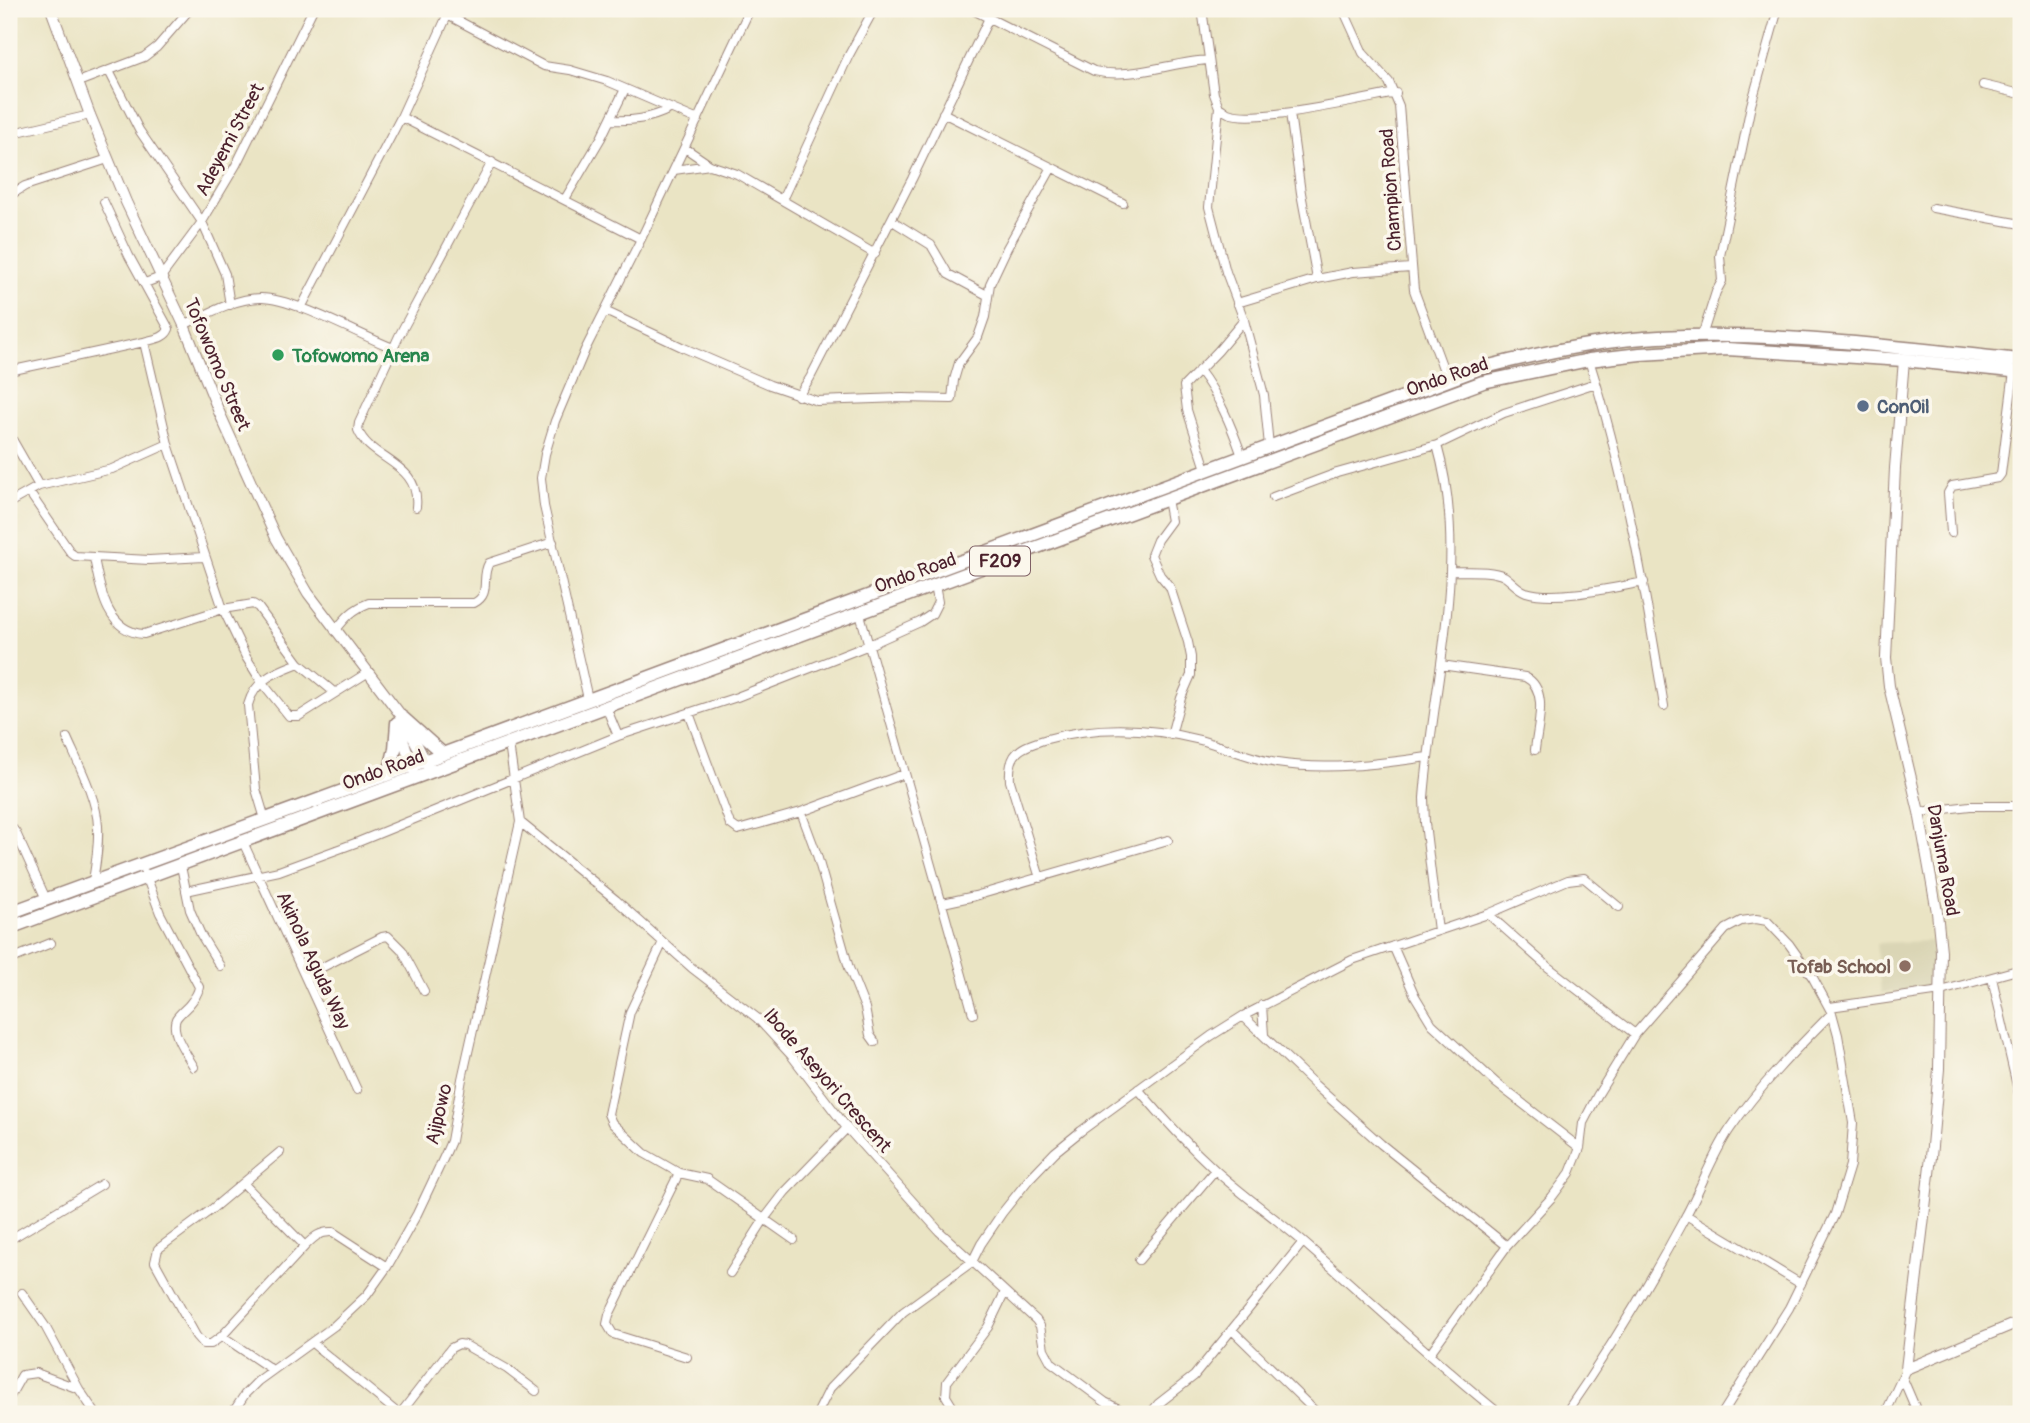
<svg xmlns="http://www.w3.org/2000/svg" width="2030" height="1423" viewBox="0 0 2030 1423" font-family="Pangolin,sans-serif">
  <style>
    .built { fill: #dad5b5 }
    .lines { fill: none; stroke-linecap: round; stroke-linejoin: round }
    .minor-casing { stroke: #9a8278; stroke-width: 10 }
    .tertiary-casing { stroke: #9a8278; stroke-width: 12 }
    .primary-casing { stroke: #9a8278; stroke-width: 15 }
    .minor { stroke: #fff; stroke-width: 8 }
    .tertiary { stroke: #fff; stroke-width: 10 }
    .primary { stroke: #fff; stroke-width: 12 }
    .leisure-dot { fill: #2e9e5b; stroke: #fbf7ec; stroke-width: 2.5 }
    .service-dot { fill: #5c6f8a; stroke: #fbf7ec; stroke-width: 2.5 }
    .education-dot { fill: #8d6e63; stroke: #fbf7ec; stroke-width: 2.5 }
    .labels { text-anchor: middle; stroke-width: 7; stroke-linejoin: round; paint-order: stroke }
    .shield { fill: #fbf7ec; stroke: #7f6065; stroke-width: 2 }
    .shield-label { font-size: 18px; font-weight: bold; fill: #4a1f2b }
    .street-label { font-size: 19px; fill: #4a1f2b; stroke: #fbf7ec }
    .leisure-label { font-size: 19px; font-weight: bold; fill: #27864d; stroke: #fbf7ec; text-anchor: start }
    .service-label { font-size: 19px; font-weight: bold; fill: #4e5e75; stroke: #fbf7ec; text-anchor: start }
    .education-label { font-size: 19px; font-weight: bold; fill: #785e54; stroke: #fbf7ec; text-anchor: end }
  </style>
  <rect width="100%" height="100%" fill="#fbf7ec"/>
  <filter id="ink" filterUnits="userSpaceOnUse"><feTurbulence type="fractalNoise" baseFrequency=".0143" numOctaves="2"/><feDisplacementMap in="SourceGraphic" scale="14" xChannelSelector="R" yChannelSelector="G"/><feConvolveMatrix kernelMatrix="1 2 1 2 8 2 1 2 1" color-interpolation-filters="sRGB"/></filter>
  <filter id="wash" filterUnits="userSpaceOnUse"><feTurbulence type="fractalNoise" baseFrequency=".00686" numOctaves="4" result="noise"/><feDisplacementMap in="SourceGraphic" scale="28" xChannelSelector="R" yChannelSelector="G"/><feGaussianBlur stdDeviation="1.57" result="paint"/><feColorMatrix in="noise" values="0 0 0 0 0 0 0 0 0 0 0 0 0 0 0 0 0 1.4 0 .05"/><feComposite in="paint" operator="in"/></filter>
  <g filter="url(#wash)">
    <rect width="100%" height="100%" fill="#eae4c4"/>
    <path class="built" d="M1931,941L1934,989L1881,993L1876,943Z"/>
  </g>
  <g filter="url(#ink)">
    <g class="lines">
      <g class="minor-casing">
        <path id="minor" d="M436,9L544,66L570,70L607,81L698,120
          M971,9L1094,71C1132,80 1170,62 1209,60
          M1202,9L1214,94L1219,107L1209,207L1226,272L1244,320L1264,395L1269,446
          M1343,9L1363,53L1389,82L1399,106L1414,290L1447,379
          M109,71L139,130L202,222L225,274L230,305
          M78,82L144,57L157,47L190,9
          M1983,85L2021,94
          M1219,107C1220,107 1227,113 1228,113C1254,124 1363,99 1396,93
          M943,113L1123,203
          M1290,113L1301,193L1317,279
          M401,117L641,239
          M610,120C633,121 650,119 670,109
          M9,134L90,115
          M685,148L710,165L737,174L875,254
          M674,170L710,165
          M9,196L25,186L108,159
          M565,199L601,138L625,89
          M782,200L849,55L874,9
          M1933,208L2021,224
          M891,220L931,245L948,274L987,295
          M145,283L161,277L202,222L236,165L313,9
          M1237,303L1317,279L1353,272L1411,268
          M301,308L401,117L447,16
          M605,311L684,348L770,385L817,401L902,398L952,399L954,380L959,363L978,337L985,317L990,284L1007,248L1051,169
          M184,325C207,314 235,298 261,298C293,298 360,335 393,348
          M1702,336L1716,292L1722,281L1720,256L1751,105L1778,9
          M144,342L168,444L223,609L246,657L261,681L289,716H299L367,673
          M1589,360C1625,473 1645,589 1664,706
          M1199,370C1219,396 1231,425 1242,456
          M9,371L144,342C153,339 165,339 169,329L129,256L104,202
          M798,396L810,378L912,179L989,18
          M12,439L39,486
          M1437,445C1470,560 1433,681 1424,798L1425,823L1438,931
          M1206,469L1187,410L1184,386L1218,351L1244,320
          M29,492L71,553L75,556L149,560L204,557
          M1273,497L1337,473L1437,445L1504,413L1596,383
          M1167,499L1171,521L1157,540L1151,555L1160,575L1170,587L1188,642L1191,657V675L1181,698L1171,735
          M9,503L39,486L112,469L168,444
          M416,507C421,462 370,461 358,430L359,423L399,336L492,162
          M1951,533L1948,493L1952,486L1998,478L2001,474L2014,371
          M94,558C100,588 106,632 144,634L223,609L253,604L258,607L299,663L335,693
          M1450,571C1466,572 1490,569 1504,576C1512,581 1517,589 1526,592C1556,601 1612,588 1644,582
          M860,614L973,1014
          M335,631C346,617 353,609 369,603H474C492,594 480,578 489,563L553,542
          M1441,665L1525,677C1550,689 1537,728 1535,750
          M588,699L544,506L541,478L545,454L555,421L585,350L641,239L750,9
          M606,707L618,736
          M689,713L730,824L738,830L801,812L904,774
          M67,738C78,763 97,799 98,826C99,845 96,863 93,881
          M801,812L817,855L849,968L865,1008L870,1035L875,1042
          M1919,812L1970,806H2021
          M265,819L256,789L248,705C255,679 276,672 299,663
          M520,822L616,900L692,968L757,1018L791,1055L847,1128L939,1231L1036,1320L1040,1326L1044,1349L1051,1362L1105,1402L1129,1414
          M9,824L16,833L46,899
          M243,842L357,1090
          M181,866L190,910L201,935L220,966
          M145,873L160,913L199,987C198,995 193,1000 188,1006C184,1010 178,1015 176,1019C170,1033 188,1056 194,1067
          M1040,878L1010,781C1008,752 1020,747 1047,739C1097,725 1150,727 1200,740C1226,747 1251,759 1277,763C1327,771 1378,764 1427,757
          M186,891L279,871L358,842L618,736L737,697L869,645L920,622L932,614L938,602L935,585
          M943,903L975,896L1168,840
          M1488,914L1548,967L1635,1034
          M663,942L630,1012L608,1114L612,1123L644,1153L679,1173L707,1179L794,1240
          M1393,946L1415,996L1432,1024L1496,1083L1580,1148
          M9,960L51,943
          M305,976L382,937L388,936L402,950L424,991
          M1992,978L2021,1103
          M1262,1005L1264,1035
          M1830,1007L1941,991L2021,969
          M1243,1016L1315,1085L1381,1144L1507,1246
          M1138,1089C1162,1117 1188,1145 1215,1170C1246,1198 1280,1221 1310,1248C1374,1304 1435,1362 1500,1414
          M280,1152L212,1209L158,1249L155,1262L196,1336L203,1344H211L222,1336L305,1246
          M679,1173L609,1315L607,1324L613,1334L687,1357
          M243,1183L305,1246C314,1237 320,1231 333,1232L387,1267
          M1686,1215L1801,1284
          M9,1240L102,1184
          M1139,1260L1215,1170
          M730,1273L765,1218L785,1192L847,1128
          M22,1293L45,1326L79,1389
          M1232,1330L1318,1414
          M222,1336L271,1369
          M312,1343L399,1414
          M1430,1353L1507,1246L1552,1197L1570,1173L1580,1148L1583,1123L1597,1096L1635,1034L1726,929L1741,921L1756,919L1767,921L1789,944L1813,978L1832,1013L1838,1035L1853,1123L1850,1165L1835,1214L1789,1308L1722,1414
          M1903,1379L1918,1414
          M9,1398L22,1375L36,1373L79,1389L96,1414
          M232,1414L245,1394L258,1381L334,1326L367,1295L387,1267L417,1214L444,1157L451,1141L462,1079L520,822L509,744
          M400,1414L451,1348L459,1344L465,1345L507,1369L536,1391
          M817,1414L830,1388L903,1312L972,1262L981,1244L1002,1213L1030,1178L1055,1152L1081,1131L1211,1036L1243,1016L1352,960L1488,914L1568,880L1584,878L1619,907
          M957,1414L946,1396L947,1382L988,1327L1005,1292
          M1150,1414L1158,1404L1194,1376L1303,1242
          M1565,1414C1609,1351 1648,1286 1684,1219C1701,1189 1711,1157 1730,1129C1759,1087 1796,1049 1832,1013
          M1885,1414L1906,1369"/>
      </g>
      <g class="tertiary-casing">
        <path id="tertiary" d="M51,9L90,115L126,202L184,325L219,412L276,538L308,593L403,718L431,772
          M1904,360L1895,468L1886,658L1889,686L1919,812L1937,912L1941,951L1939,1069L1931,1157L1906,1369L2021,1321
          M399,727L413,769"/>
      </g>
      <g class="primary-casing">
        <path id="primary" d="M403,718L442,753
          M389,774L395,749L397,723
          M9,913L389,774L1481,368C1539,353 1599,340 1659,337C1780,331 1902,348 2021,360
          M9,928L1483,382L1589,360L1640,354L1727,349L1904,360L2021,372"/>
      </g>
      <use href="#minor" class="minor"/>
      <use href="#tertiary" class="tertiary"/>
      <use href="#primary" class="primary"/>
    </g>
  </g>
  <circle class="leisure-dot" cx="278" cy="355" r="7"/>
  <circle class="service-dot" cx="1863" cy="406" r="7"/>
  <circle class="education-dot" cx="1905" cy="966" r="7"/>
  <g class="labels">
    <rect class="shield" x="970" y="546.5" width="60" height="29" rx="5"/>
    <g class="shield-label">
      <text x="1000" y="567">F209</text>
    </g>
    <g class="street-label">
      <text transform="translate(229 139) rotate(-62)" y="7">Adeyemi Street</text>
      <text transform="translate(1390 190) rotate(-94)" y="7">Champion Road</text>
      <text transform="translate(218 364) rotate(67)" y="7">Tofowomo Street</text>
      <text transform="translate(1447 376) rotate(-19)" y="7">Ondo Road</text>
      <text transform="translate(915 572) rotate(-20)" y="7">Ondo Road</text>
      <text transform="translate(383 769) rotate(-20)" y="7">Ondo Road</text>
      <text transform="translate(1944 860) rotate(80)" y="7">Danjuma Road</text>
      <text transform="translate(314 960) rotate(65)" y="7">Akinola Aguda Way</text>
      <text transform="translate(828 1080) rotate(49)" y="7">Ibode Aseyori Crescent</text>
      <text transform="translate(438 1114) rotate(-77)" y="7">Ajipowo</text>
    </g>
    <g class="leisure-label">
      <text x="292" y="362">Tofowomo Arena</text>
    </g>
    <g class="service-label">
      <text x="1877" y="413">ConOil</text>
    </g>
    <g class="education-label">
      <text x="1891" y="973">Tofab School</text>
    </g>
  </g>
  <rect width="2030" height="1423" fill="none" stroke="#fbf7ec" stroke-width="35"/>
</svg>
